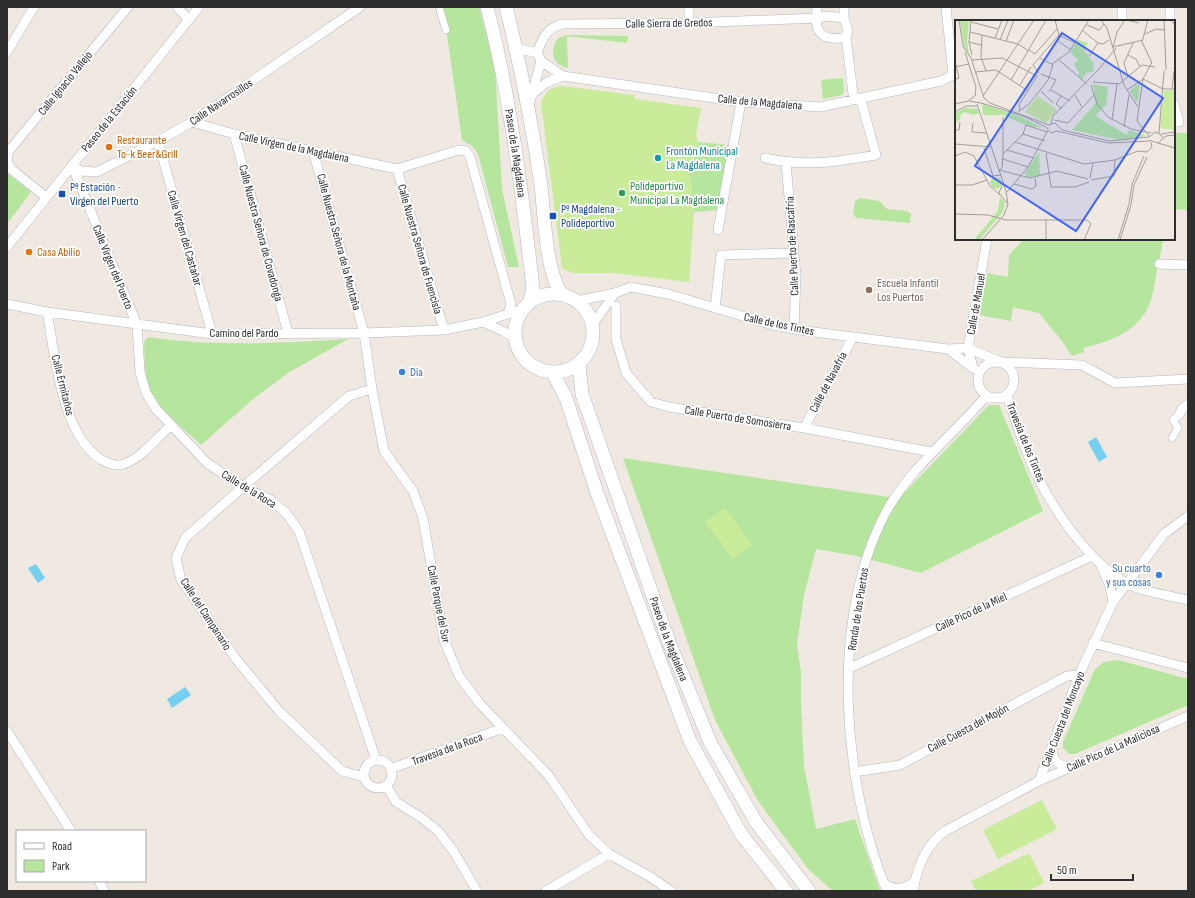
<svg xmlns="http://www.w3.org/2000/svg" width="1195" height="898" viewBox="0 0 1195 898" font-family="'Sofia Sans Condensed',sans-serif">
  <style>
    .green { fill: #b6e59e }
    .pitch { fill: #c9ec9a }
    .water { fill: #75cff0 }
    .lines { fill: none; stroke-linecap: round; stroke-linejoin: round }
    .pedestrian-casing { stroke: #b4b7c1; stroke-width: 8 }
    .minor-casing { stroke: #b4b7c1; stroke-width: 10 }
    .secondary-casing { stroke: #b4b7c1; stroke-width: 14 }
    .pedestrian { stroke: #fff; stroke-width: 7 }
    .minor { stroke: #fff; stroke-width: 9 }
    .secondary { stroke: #fff; stroke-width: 13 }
    .food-dot { fill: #e8710a; stroke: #fff; stroke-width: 1.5 }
    .culture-dot { fill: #0f9aa8; stroke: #fff; stroke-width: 1.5 }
    .leisure-dot { fill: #2e9e5b; stroke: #fff; stroke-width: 1.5 }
    .transit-dot { fill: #1a4fb4; stroke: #fff; stroke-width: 1.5 }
    .education-dot { fill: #8d6e63; stroke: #fff; stroke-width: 1.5 }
    .shop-dot { fill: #3f7fe0; stroke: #fff; stroke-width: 1.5 }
    .labels { text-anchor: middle; stroke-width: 3.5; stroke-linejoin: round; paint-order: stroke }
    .street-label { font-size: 12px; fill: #2e2e2e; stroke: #fff }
    .food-label { font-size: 12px; fill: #c56008; stroke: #fff; text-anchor: start }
    .culture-label { font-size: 12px; fill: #0d838f; stroke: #fff; text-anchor: start }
    .leisure-label { font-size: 12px; fill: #27864d; stroke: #fff; text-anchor: start }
    .transit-label { font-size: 12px; fill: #164399; stroke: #fff; text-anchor: start }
    .education-label { font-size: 12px; fill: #785e54; stroke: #fff; text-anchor: start }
    .shop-label { font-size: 12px; fill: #366cbe; stroke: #fff; text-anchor: start }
    .inset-road { fill: none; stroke: #a29e99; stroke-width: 1 }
    .view { fill: #4264fb; fill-opacity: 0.15; stroke: #4264fb; stroke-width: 2 }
    .inset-edge { fill: none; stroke: #2e2e2e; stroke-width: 2 }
  </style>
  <rect width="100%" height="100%" fill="#efe9e1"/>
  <path class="green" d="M443,7H479L495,66L502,189L519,267H508L478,154L472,146L462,140Z
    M567,35L628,36L627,43L567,36L568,68C552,65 549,51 558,38Z
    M843,78L844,92L842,95L823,99L821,80Z
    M1174,133H1188V213L1185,209L1174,210Z
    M698,142L729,145L718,210L694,212L690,174Z
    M7,173L31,192L7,224Z
    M860,198L879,201L887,209L907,211L911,214L910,223L856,218L853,213L855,201Z
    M1024,239H1163C1162,250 1159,259 1157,269C1155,280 1154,290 1151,300C1141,331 1111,341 1083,348L1084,352L1072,356L1062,341L1039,313L1013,307L1011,321L979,315L987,273L1008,277L1009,255Z
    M148,337C216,347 280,343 348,339L288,373L252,400L201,445C182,427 150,404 146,376C144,365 145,353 144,342Z
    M989,405H999L1043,511L921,573L857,556L816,549L804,595L797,644L801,673V704L804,766L816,829L855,819L880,891H833L809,870L758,801L715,720L623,458L889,497L906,491Z
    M1118,660L1188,679V705L1075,754H1069L1063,748V742L1095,669L1104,662Z"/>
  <path class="pitch" d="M562,86L635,95V99L701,108L696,135L698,142L690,174L694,212L689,282L613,273H572L562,268L541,103C544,93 551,86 562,86Z
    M725,508L752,545L733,559L705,522Z
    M1042,800L1057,829L998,859L983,830Z
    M1029,853L1044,883L1028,891H976L971,881Z"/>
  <path class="water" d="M1096,437L1107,457L1099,462L1088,442Z
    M36,564L45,578L38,583L28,568Z
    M185,687L191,695L172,708L167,699Z"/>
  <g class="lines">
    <g class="pedestrian-casing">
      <path id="pedestrian" d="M439,7L446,30
        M1172,438L1178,428L1173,420L1179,415"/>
    </g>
    <g class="minor-casing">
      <path id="minor" d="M177,7L189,20
        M689,7V23
        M844,18V7
        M1122,21V7
        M1170,21V7
        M516,48L537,53L541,61L563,76L741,102L820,107L941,81L953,75L946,7
        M7,52L34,7
        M537,53C543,37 545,30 562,24L689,23L818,18L827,16L844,18L848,30L846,37C836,40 819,39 817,26C816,20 817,13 817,7
        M532,94L541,61
        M1174,104L1179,122
        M529,106L532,94L546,83L563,76
        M192,122L234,134L397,169L459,150L466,151L470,157L511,304L508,314
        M234,134L288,333
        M158,141L212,334
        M313,151L364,333L372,389L384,451L413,491L423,518L444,640L459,676L480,704L549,776L589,835L609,854L649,876L671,891
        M765,158C806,167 835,162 876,155L862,104L853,94L846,37
        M7,161L8,152L128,7
        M7,162L11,169L46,197
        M786,163L796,276L794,329
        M72,165L137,325L140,372L146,393L156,409L207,463L243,487L271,500L286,513L299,531L376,760
        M72,165L81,171L97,172L158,141L192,122L360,7
        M397,169L444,330
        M718,230L741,102
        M7,247L199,7
        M1159,264L1188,265
        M577,301L615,293L631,287L668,294L773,325L806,331L948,349L968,348L1001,362L1082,365L1115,383L1188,379
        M7,304L47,312L212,334L364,333L444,330L483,322L523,309
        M616,306V339L626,373L651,402L669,407L804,428L931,452
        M715,308L721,255L793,253
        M47,312C55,354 62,440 104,461C110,464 117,467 124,464C140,459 158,437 170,426
        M483,322L505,332L515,339
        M593,324L615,293
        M948,349L974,369
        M978 380a18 18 0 1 1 36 0a18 18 0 1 1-36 0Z
        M973,368L968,348L987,239
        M1007,395C1016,421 1024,448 1035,472C1054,511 1087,559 1124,582C1138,591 1171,596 1188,600
        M1179,415L1182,409L1188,404
        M804,428L853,337
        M1101,566L1110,586L1113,602
        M1093,643L1188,668
        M850,668L1092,556
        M7,731L71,831
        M1052,749C1052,760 1060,767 1071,767
        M364 774a14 14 0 1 1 28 0a14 14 0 1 1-28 0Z
        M390,769L503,728
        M854,772L900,765L1067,676L1079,675
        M364,777L342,771L279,711L236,659L181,580L176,558L185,538L243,487L349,396L372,389
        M1039,781L1079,675L1113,602L1164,534L1188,516
        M386,785L396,802L422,818L438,831L454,852L477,891
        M99,881L104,891
        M884,884C897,890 903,890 914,882
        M546,891L609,854
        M887,891C842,782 829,619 886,512C912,465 953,436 986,396
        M913,891C917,868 925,845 945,831L1039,781L1188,716"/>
    </g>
    <g class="secondary-casing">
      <g id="secondary">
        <path id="s1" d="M487,7C511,99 522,194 533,288L530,301"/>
        <path d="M506,7C520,63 531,120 540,178C545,213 544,264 561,294"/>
        <circle cx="554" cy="333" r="39"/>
        <path id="s2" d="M579,364L582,394L669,642L710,742L756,822L809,891"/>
        <path d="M553,373L566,398L597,493L690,741L741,834L786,891"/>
      </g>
    </g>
    <use href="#pedestrian" class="pedestrian"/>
    <use href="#minor" class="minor"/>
    <use href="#secondary" class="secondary"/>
  </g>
  <g class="food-dot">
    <circle cx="109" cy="147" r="4"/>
    <circle cx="29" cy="252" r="4"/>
  </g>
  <circle class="culture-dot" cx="658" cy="158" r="4"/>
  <circle class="leisure-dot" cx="622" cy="193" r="4"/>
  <g class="transit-dot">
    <rect x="58" y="190" width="8" height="8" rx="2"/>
    <rect x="549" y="212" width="8" height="8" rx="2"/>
  </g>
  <circle class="education-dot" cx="869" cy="290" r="4"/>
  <g class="shop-dot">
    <circle cx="402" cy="372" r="4"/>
    <circle cx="1159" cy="575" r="4"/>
  </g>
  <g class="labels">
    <g class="street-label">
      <text transform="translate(669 23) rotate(-1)" y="4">Calle Sierra de Gredos</text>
      <text transform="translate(65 83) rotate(-51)" y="4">Calle Ignacio Vallejo</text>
      <text transform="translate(221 102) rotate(-34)" y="4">Calle Navarrosillos</text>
      <text transform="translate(760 102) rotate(5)" y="4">Calle de la Magdalena</text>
      <text transform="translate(109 119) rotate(-51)" y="4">Paseo de la Estación</text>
      <text transform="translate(294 147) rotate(12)" y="4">Calle Virgen de la Magdalena</text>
      <text dy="4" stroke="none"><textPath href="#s1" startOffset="149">Paseo de la Magdalena</textPath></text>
      <text transform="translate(261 233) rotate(75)" y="4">Calle Nuestra Señora de Covadonga</text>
      <text transform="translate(185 238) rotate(74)" y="4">Calle Virgen del Castañar</text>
      <text transform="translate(339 242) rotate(75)" y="4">Calle Nuestra Señora de la Montaña</text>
      <text transform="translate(792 246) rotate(-93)" y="4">Calle Puerto de Rascafría</text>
      <text transform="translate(420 249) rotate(74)" y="4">Calle Nuestra Señora de Fuencisla</text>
      <text transform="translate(113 267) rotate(68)" y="4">Calle Virgen del Puerto</text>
      <text transform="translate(976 304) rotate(-80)" y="4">Calle de Manuel</text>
      <text transform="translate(779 324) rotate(12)" y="4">Calle de los Tintes</text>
      <text x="244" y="337">Camino del Pardo</text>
      <text transform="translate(828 382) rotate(-62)" y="4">Calle de Navafría</text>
      <text transform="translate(63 385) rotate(76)" y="4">Calle Ermitaños</text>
      <text transform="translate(738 418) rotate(9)" y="4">Calle Puerto de Somosierra</text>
      <text transform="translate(1026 442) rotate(68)" y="4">Travesía de los Tintes</text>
      <text transform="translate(249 489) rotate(31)" y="4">Calle de la Roca</text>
      <text transform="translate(439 604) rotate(79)" y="4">Calle Parque del Sur</text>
      <text transform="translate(858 609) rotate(-81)" y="4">Ronda de los Puertos</text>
      <text transform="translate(971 612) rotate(-25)" y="4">Calle Pico de la Miel</text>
      <text transform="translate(206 614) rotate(57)" y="4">Calle del Campanario</text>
      <text dy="4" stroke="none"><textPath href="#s2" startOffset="290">Paseo de la Magdalena</textPath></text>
      <text transform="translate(1063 719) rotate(-69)" y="4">Calle Cuesta del Moncayo</text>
      <text transform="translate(968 728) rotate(-28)" y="4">Calle Cuesta del Mojón</text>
      <text transform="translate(1113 748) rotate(-24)" y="4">Calle Pico de La Maliciosa</text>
      <text transform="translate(447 749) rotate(-20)" y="4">Travesía de la Roca</text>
    </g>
    <g class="food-label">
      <text x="117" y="144">Restaurante<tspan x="117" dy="14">To-k Beer&amp;Grill</tspan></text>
      <text x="37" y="256">Casa Abilio</text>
    </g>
    <g class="culture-label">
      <text x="666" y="155">Frontón Municipal<tspan x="666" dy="14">La Magdalena</tspan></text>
    </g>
    <g class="leisure-label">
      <text x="630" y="190">Polideportivo<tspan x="630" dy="14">Municipal La Magdalena</tspan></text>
    </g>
    <g class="transit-label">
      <text x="70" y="191">Pº Estación -<tspan x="70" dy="14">Virgen del Puerto</tspan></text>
      <text x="561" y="213">Pº Magdalena -<tspan x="561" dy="14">Polideportivo</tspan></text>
    </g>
    <g class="education-label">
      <text x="877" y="287">Escuela Infantil<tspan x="877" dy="14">Los Puertos</tspan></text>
    </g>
    <g class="shop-label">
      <text x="410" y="376">Dia</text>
      <text x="1151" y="572" text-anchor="end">Su cuarto<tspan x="1151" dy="14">y sus cosas</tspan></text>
    </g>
  </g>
  <g transform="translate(955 20)">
    <rect width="220" height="220" fill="#efe9e1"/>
    <path d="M5,0H14L12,22L14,34L9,26ZM123,20L133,23L129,30L139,44L138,52L131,53L127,60L123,56L124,53L119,44L123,40L115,32ZM185,62L183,81H181L175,71ZM138,64L153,67L151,85L141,95L145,99L172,115L174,110L192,116L165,120L117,110L141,83ZM27,84L64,96L88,108L70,105L48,95H28ZM9,88L23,89L24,93L18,95L10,92L6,94L5,100L0,102V94ZM84,132L85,156L73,157L69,154ZM35.5 163a5.5 5.5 0 1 1 11 0a5.5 5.5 0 1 1-11 0ZM45,177L50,182L48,192L24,220H19L43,191Z" fill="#b6e59e"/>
    <path d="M220,70V110L205,108L209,71ZM83,76L102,90L91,103L70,92Z" fill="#c9ec9a"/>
    <path class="inset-road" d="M4,0L8,26L16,38L29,78L35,83L94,105M16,0L14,22L17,35M100,0L104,15L120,23M146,0L152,8L169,65L183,87M170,0L162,12L158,27L188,20M171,0L184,3M193,0L187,22L197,43M209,0L211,50M216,0L220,6V19M16,2L43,9M132,5L144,10L149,4M128,11L143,23L148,24L154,20M15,12L63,24L74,31M190,14L201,9L210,10M27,15L26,37L31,51M40,18L47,0M45,20L53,0M51,21L59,0M103,21L116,30M14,22L26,25M74,30L80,34L102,9M10,32L21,67L20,75M173,35L181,39L185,47M134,36L143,23M103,39L132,64M17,40L47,38L82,56M0,41L4,58L0,59M97,44L114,32L134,0M0,47L14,44M20,52L41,50L73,71M84,53L78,45L104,15M86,54L101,60L94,72M173,57L169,43L178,23M56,60L91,0M138,62L164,64L187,45L200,47M65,65L76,47M136,65L142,84L153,97L176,109L196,113M217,69L219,51M96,70L115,81M172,70L188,59L208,69H220M86,71L98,83M120,75L127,87M28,76L79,0M106,76L101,84L107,89M14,81L26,83M26,83L68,96L91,107L96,113L102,111M0,84L13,81L21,75M22,84L51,171L53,184L49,195L27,220M65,90L64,85L82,56M0,92L11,86H23M63,92L74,84L93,60L98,45L85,38M48,97V134L47,148L44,150L75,158L102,151L133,159M99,100L113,103L139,75M157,100L162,64M18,103L17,112L32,113M96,104L98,96L144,49L161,28M94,105L100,103L107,110L155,121L194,117M169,107L174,75M0,110H4L5,102M102,111L153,123L195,121M204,113L209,51M68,114L90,121M206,114L220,112M194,116L182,101L188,59L197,42M194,117L200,112L205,114L208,118M194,120L203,123L211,116L220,115M60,122L129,144L160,140L183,131L192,132L197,127L196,122M203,123L220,128M0,124L36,127M29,128L38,156L46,155M52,130L79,138M91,133L96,167H120L134,162M48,134L68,114L71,105L92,112M0,136L10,132L19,136L35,166L45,175M48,139L73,147M135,158L138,143M136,160L159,156L160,140M48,163L44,173L52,183M59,164L77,169L81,166L80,158M0,165H17L32,160M52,172L73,147L93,110M0,194L33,195L51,200H132L136,204L129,220M91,199V220M163,220L174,184L177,164L189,136M165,220L176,185L179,165L192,137"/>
    <path class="view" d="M107,13L208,78L121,211L20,146Z"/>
    <rect width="220" height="220" class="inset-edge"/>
  </g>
  <rect width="1195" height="898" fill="none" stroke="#2e2e2e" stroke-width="16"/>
  <rect x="16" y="830" width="130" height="52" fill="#ffffff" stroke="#ababab"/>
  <rect x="24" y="843" width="20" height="6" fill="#ffffff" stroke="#ababab"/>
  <text x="52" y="850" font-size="12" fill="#2e2e2e">Road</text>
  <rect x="24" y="860" width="20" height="12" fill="#b6e59e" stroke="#ababab"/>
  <text x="52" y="870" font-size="12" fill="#2e2e2e">Park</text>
  <path d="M1051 874v6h82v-6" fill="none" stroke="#2e2e2e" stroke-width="2"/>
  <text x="1057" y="874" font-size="12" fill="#2e2e2e" stroke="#ffffff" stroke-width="3" paint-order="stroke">50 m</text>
</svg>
